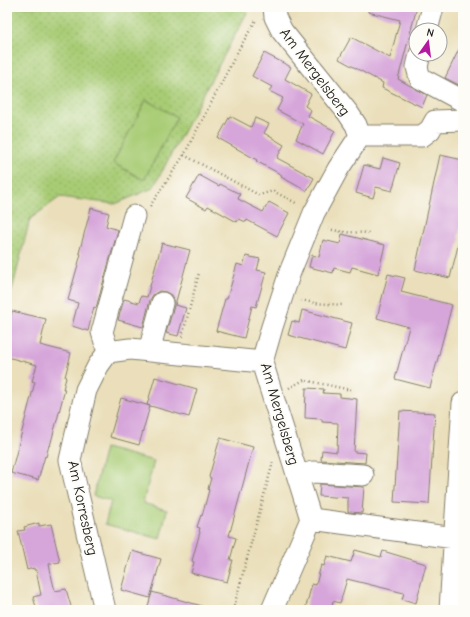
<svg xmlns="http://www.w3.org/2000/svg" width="470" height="617" viewBox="0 0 470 617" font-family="'Comic Neue',sans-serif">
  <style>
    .grass { fill: url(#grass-dots); stroke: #627448 }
    .park { fill: #a8cc75; stroke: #627448 }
    .building { fill: #d6a5da }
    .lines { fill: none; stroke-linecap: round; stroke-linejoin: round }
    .minor-casing { stroke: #837e6b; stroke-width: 23 }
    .path { stroke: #837e6b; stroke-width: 2.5; stroke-dasharray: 1 3; stroke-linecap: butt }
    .minor { stroke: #fff; stroke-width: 21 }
    .labels { text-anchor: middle; stroke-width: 4; stroke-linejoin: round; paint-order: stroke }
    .street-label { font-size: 15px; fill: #1c1c1c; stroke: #fdfcf7 }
  </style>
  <defs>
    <pattern id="grass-dots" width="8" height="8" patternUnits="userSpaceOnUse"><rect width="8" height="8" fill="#a8cc75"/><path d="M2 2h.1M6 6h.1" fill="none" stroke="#90af65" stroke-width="1.8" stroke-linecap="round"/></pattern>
  </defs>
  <rect width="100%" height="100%" fill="#fdfcf7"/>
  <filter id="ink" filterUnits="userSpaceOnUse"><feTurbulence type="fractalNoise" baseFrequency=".025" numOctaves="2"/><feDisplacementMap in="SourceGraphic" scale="8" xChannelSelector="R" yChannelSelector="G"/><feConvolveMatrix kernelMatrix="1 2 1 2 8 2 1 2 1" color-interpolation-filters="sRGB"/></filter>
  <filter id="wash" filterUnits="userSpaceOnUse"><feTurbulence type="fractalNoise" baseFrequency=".012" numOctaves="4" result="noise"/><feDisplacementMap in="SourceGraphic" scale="16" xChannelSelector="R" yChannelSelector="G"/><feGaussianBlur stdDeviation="0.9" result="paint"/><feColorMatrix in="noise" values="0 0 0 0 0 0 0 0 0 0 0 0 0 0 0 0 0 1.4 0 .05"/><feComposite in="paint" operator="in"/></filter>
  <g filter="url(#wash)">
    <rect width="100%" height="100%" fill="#eadfba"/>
    <path class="grass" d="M7,7H250L153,188L115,204L60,197L30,219L7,310Z"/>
    <path class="park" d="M146,100L177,117L144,180L113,163Z
      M105,448L154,461L143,503L167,510L160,539L105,524L111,501L93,496Z"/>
    <g id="blocks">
      <path class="building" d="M368,7H417L398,79L427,95L422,107L382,88L383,83L339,59L351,37L390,58L400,20L368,12Z
        M463,41V87L445,78Z
        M264,53L291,67L285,79L311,94L305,106L311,110L308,116L335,131L323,154L296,139L303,124L277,110L283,98L269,91L272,87L252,76Z
        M230,116L251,127L255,118L269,124L264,133L284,145L277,158L314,178L307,191L281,177L282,175L256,161L257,160L218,138Z
        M440,155L463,160V218L458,238H460L450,278L415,270Z
        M383,158L400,163L392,191L376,187L373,198L356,193L364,165L380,169Z
        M199,175L219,186L220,184L240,194L238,199L263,212L269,202L289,213L277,236L247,220L246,222L239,219L237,222L208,206L206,209L186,198Z
        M91,208L109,213L106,226L118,230L96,308L94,307L88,331L72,326L78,303L68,300L81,254L79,253Z
        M342,234L385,245L378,274L352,267L350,272L334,268L333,273L309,267L312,255L319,257L323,240L340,244Z
        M162,243L190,250L175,305L186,308L178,336L166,333L174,306V300L171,295L166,292L159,291L153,295L150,300L143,327L118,320L124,299L139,303L141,296L147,297Z
        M246,256L260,259L257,270L266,272L256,307L252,306L244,338L216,331L225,299H227L237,264L243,266Z
        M388,274L405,278L401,292L452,305L430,388L395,379L409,327L377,318Z
        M302,310L352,323L345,350L288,335L292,321L299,323Z
        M12,311L46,319L40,345L71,353L65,377L66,378L63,389H65L57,420L50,446L49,445L46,457L45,456L38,480L11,473L35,382L32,381L37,365L7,357V330Z
        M155,377L197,389L189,417L147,405Z
        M306,388L324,389L323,393L340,394V397L357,399L354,452L366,453L365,463L321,460L322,450L337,452L338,423L322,422V419L305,418Z
        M121,398L150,406L139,445L110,437Z
        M400,411L435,413L429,504L394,502Z
        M220,438L253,447L229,536L236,538L230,560H233L227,582L191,573L194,562L192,561L200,532L199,531L200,528L197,527L201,515L202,516L209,490L208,489L211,478L209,477Z
        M320,484L364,487L362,513L348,512V498L319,496Z
        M39,523V526L51,524L60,562L49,564L52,579L55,591L66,589L72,610H37L33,597L41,595L36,570H34V568L27,570L18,531L25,530L24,527Z
        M355,550L381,557L383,551L426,564L416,603L402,599L404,593L347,579L340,603L333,601L331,610H305L312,584L316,585L321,565L324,566L327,556L351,562Z
        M132,551L161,559L150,598L121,590Z
        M152,592L202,606V610H147Z"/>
    </g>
  </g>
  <g filter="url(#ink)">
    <use href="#blocks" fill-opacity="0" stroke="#837e6b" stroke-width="1"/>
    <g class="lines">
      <g class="minor-casing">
        <path id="minor" d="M274,7L275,17L282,31L348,113L356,125L360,136L338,169L314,213L290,272L272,327L262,362L311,519
          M427,30L433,7
          M420,54L417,67L420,78L463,101
          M360,136H422L430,130L435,121L463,120
          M149,351L162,303
          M108,352L102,332L134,216
          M298,476L313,472L363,475
          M311,519L455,538
          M105,610L70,460L86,390L98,366L108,352L130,349L262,362
          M272,610L311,519
          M450,610L463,403"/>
      </g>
      <path class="path" d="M184,155L259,195L273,191L298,204
        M150,206L184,155L239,49L256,20
        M328,229L343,232L371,233
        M301,300L314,303L343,305
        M182,337L199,273
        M289,388L304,380L351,390
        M233,610L273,462"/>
      <use href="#minor" class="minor"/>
    </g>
  </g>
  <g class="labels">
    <g class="street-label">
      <text transform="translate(315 72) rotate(53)" y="5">Am Mergelsberg</text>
      <text transform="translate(280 414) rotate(74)" y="5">Am Mergelsberg</text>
      <text transform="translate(83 508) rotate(78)" y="5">Am Korresberg</text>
    </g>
  </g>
  <rect width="470" height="617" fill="none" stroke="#fdfcf7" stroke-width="24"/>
  <g transform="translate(428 42) rotate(14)"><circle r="19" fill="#fdfcf7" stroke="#a3a29f"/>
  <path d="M0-3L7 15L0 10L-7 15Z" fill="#b5179e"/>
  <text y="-6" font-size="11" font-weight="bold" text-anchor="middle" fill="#1c1c1c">N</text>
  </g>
</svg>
